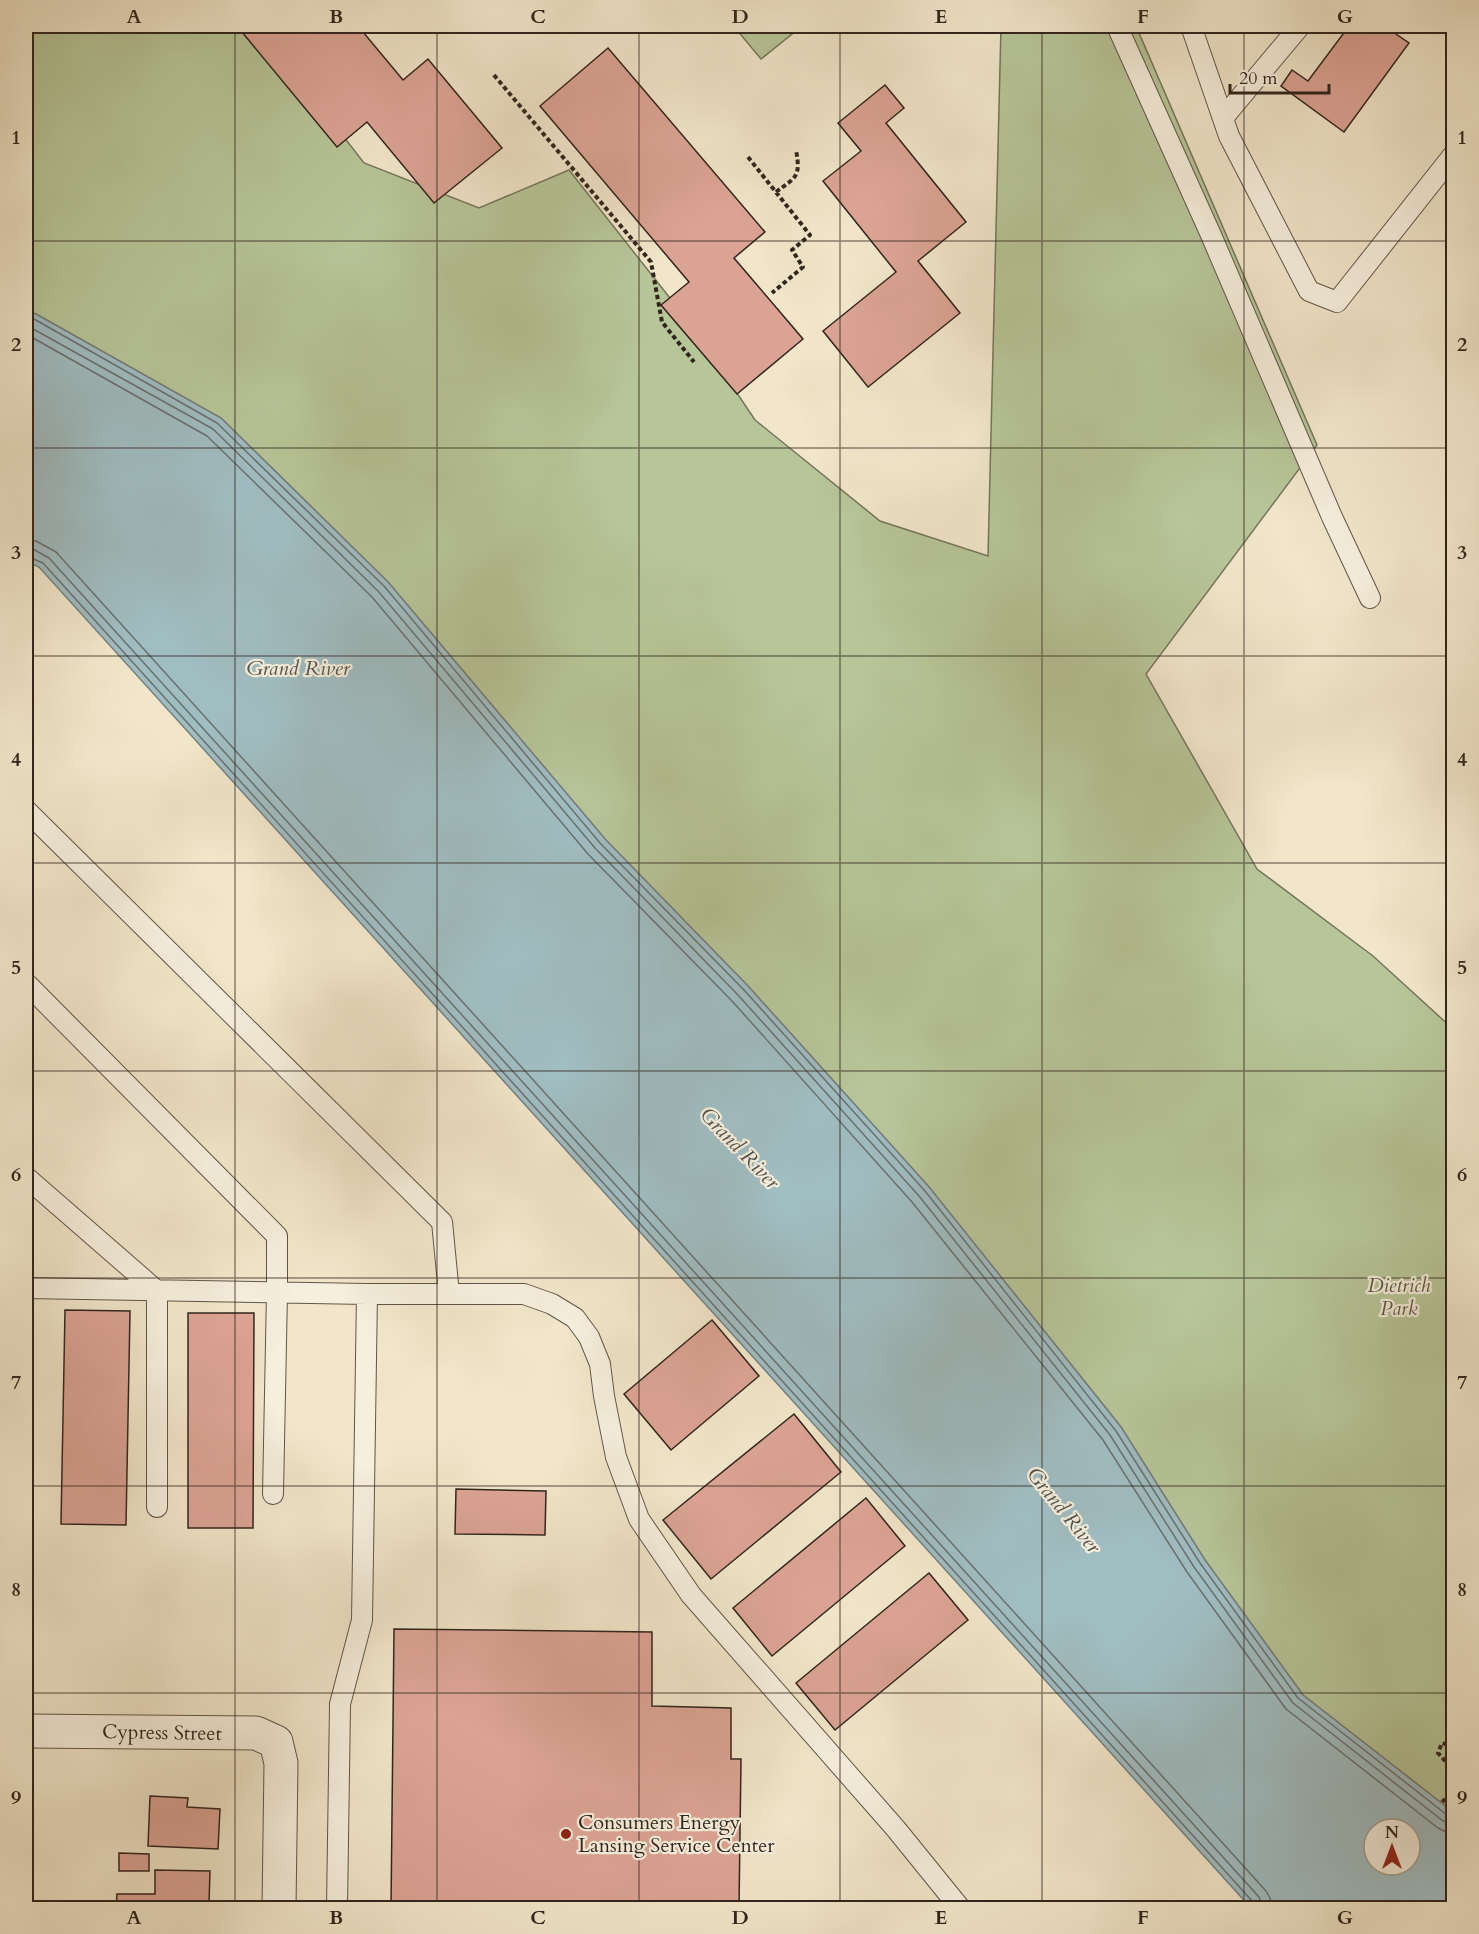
<svg xmlns="http://www.w3.org/2000/svg" width="1479" height="1934" viewBox="0 0 1479 1934" font-family="Cardo,serif">
  <style>
    .green { fill: #b7c699; stroke: #74765b; stroke-width: 1.5 }
    .water { fill: #a0bdc2; stroke: #748080; stroke-width: 1.5; fill-rule: evenodd }
    .lines { fill: none; stroke-linecap: round; stroke-linejoin: round }
    .shore { stroke: #687170; stroke-width: 1.5 }
    .building { fill: #dba394; stroke: #31251d; stroke-width: 1.5 }
    .lane-casing { stroke: #615548; stroke-width: 22 }
    .street-casing { stroke: #615548; stroke-width: 35 }
    .path { stroke: #31251d; stroke-width: 4; stroke-dasharray: 4.5 3; stroke-linecap: butt }
    .lane { stroke: #f6efdd; stroke-width: 20 }
    .street { stroke: #f6efdd; stroke-width: 33 }
    .grid { fill: none; stroke: #31251d; stroke-width: 1.5; stroke-opacity: 0.55 }
    .poi-dot { fill: #8f2418; stroke: #f6efdd; stroke-width: 2 }
    .labels { text-anchor: middle; stroke-width: 4.5; stroke-linejoin: round; paint-order: stroke }
    .park-label { font-size: 20px; font-style: italic; fill: #595542; stroke: #f6efdd }
    .street-label { font-size: 20px; fill: #31251d; stroke: #f6efdd }
    .poi-label { font-size: 20px; fill: #31251d; stroke: #f6efdd; text-anchor: start }
    .water-label { font-size: 21px; font-style: italic; fill: #52534f; stroke: #f6efdd }
    .neatline { fill: none; stroke: #31251d; stroke-width: 2 }
    .grid-label { font-size: 20px; text-anchor: middle; font-weight: bold; fill: #31251d }
  </style>
  <rect width="100%" height="100%" fill="#f1e6ca"/>
  <filter id="stains"><feTurbulence type="fractalNoise" baseFrequency=".00333" numOctaves="4"/><feColorMatrix values="0 0 0 0 .2 0 0 0 0 .09 0 0 0 0 .02 0 0 0 .5 -.17"/></filter>
  <radialGradient id="worn" r=".72"><stop offset=".6" stop-color="#630" stop-opacity="0"/><stop offset="1" stop-color="#630" stop-opacity=".3"/></radialGradient>
  <path class="green" d="M26,26H258L364,163L479,208L569,170L692,326L755,420L880,521L988,556L1001,26H1136L1317,445L1146,674L1257,869L1373,956L1453,1029V1812L1303,1695L1205,1560L1121,1427L929,1187L748,986L605,839L388,582L221,418L36,314L26,311Z
    M740,26H802L761,59L736,29Z"/>
  <path class="water" d="M26,311L36,314L221,418L388,582L605,839L748,986L929,1187L1121,1427L1205,1560L1303,1695L1453,1812V1908H1251L39,567L26,561ZM1374,1829H1410V1865H1374Z"/>
  <g class="lines">
    <path class="shore" d="M26,317L34,319L217,423L384,586L600,843L744,990L925,1191L1116,1431L1200,1563L1298,1698L1447,1815L1454,1816
      M26,325L213,429L378,591L595,848L738,995L919,1196L1110,1435L1194,1567L1293,1703L1443,1821L1454,1824
      M26,334L207,436L372,597L588,854L732,1001L912,1202L1103,1440L1187,1572L1286,1709L1438,1828L1446,1832L1454,1833
      M26,539L36,541L56,552L1266,1891L1270,1898L1272,1908
      M26,548L33,549L49,558L1259,1897L1263,1908
      M26,556L43,563L1253,1902L1255,1908"/>
  </g>
  <path class="building" d="M237,26H358L403,80L428,59L502,148L434,203L367,122L337,147Z
    M1349,26H1384L1409,43L1344,132L1281,86L1292,70L1308,81Z
    M608,48L765,232L734,258L803,339L737,394L661,305L689,282L540,106Z
    M885,85L904,108L886,123L966,222L918,261L960,313L868,387L823,331L896,272L823,181L861,151L838,123Z
    M65,1310L130,1311L126,1525L61,1524Z
    M188,1313H254L253,1528H188Z
    M712,1320L759,1376L671,1450L624,1394Z
    M794,1414L841,1472L711,1579L663,1520Z
    M456,1489L546,1491L545,1535L455,1534Z
    M866,1498L905,1546L772,1656L733,1608Z
    M929,1573L968,1620L835,1730L796,1683Z
    M394,1629L652,1632V1706L731,1708V1759H741L739,1908H391Z
    M150,1796L188,1798L187,1807L220,1809L218,1849L148,1846Z
    M119,1853L149,1854V1871H119Z
    M155,1870L210,1871L209,1903H188V1908H116L117,1894H155Z"/>
  <g class="lines">
    <g class="lane-casing">
      <path id="lane" d="M1117,26L1211,235L1332,517L1370,598
        M1191,26L1229,136L1309,291L1337,302L1454,154
        M1223,118L1300,26
        M26,810L442,1222L449,1294
        M26,983L277,1236V1292L273,1494
        M26,1177L157,1291V1507
        M26,1288L367,1294H524L552,1304L575,1318L589,1337L600,1364L604,1396L616,1457L639,1519L691,1595L896,1829L960,1908
        M337,1908L340,1704L362,1620L367,1294"/>
    </g>
    <g class="street-casing">
      <path id="street" d="M26,1731L256,1733L276,1742L281,1763L279,1908"/>
    </g>
    <path class="path" d="M494,75L651,262L662,322L694,362
      M748,157L810,235L792,250L803,267L772,293
      M776,192C796,177 801,177 796,150
      M1454,1747L1442,1743L1438,1753L1454,1771
      M1442,1802L1454,1791"/>
    <use href="#lane" class="lane"/>
    <use href="#street" class="street"/>
  </g>
  <path class="grid" d="M235,26V1908M437,26V1908M639,26V1908M840,26V1908M1042,26V1908M1244,26V1908M26,241H1454M26,448H1454M26,656H1454M26,863H1454M26,1071H1454M26,1278H1454M26,1486H1454M26,1693H1454"/>
  <circle class="poi-dot" cx="566" cy="1834" r="6"/>
  <g class="labels">
    <g class="park-label">
      <text x="1399" y="1292">Dietrich<tspan x="1399" dy="23">Park</tspan></text>
    </g>
    <g class="street-label">
      <text transform="translate(162 1732) rotate(1)" y="7">Cypress Street</text>
    </g>
    <g class="poi-label">
      <text x="578" y="1829">Consumers Energy<tspan x="578" dy="23">Lansing Service Center</tspan></text>
    </g>
    <g class="water-label">
      <text x="298" y="675">Grand River</text>
      <text transform="translate(740 1148) rotate(46)" y="7">Grand River</text>
      <text transform="translate(1064 1510) rotate(51)" y="7">Grand River</text>
    </g>
  </g>
  <rect width="1479" height="1934" fill="none" stroke="#f1e6ca" stroke-width="66"/>
  <g transform="translate(1392 1847)"><circle r="28" fill="#f6efdd" stroke="#a79e90" stroke-width="1.5"/>
  <path d="M0-4.5L10 22L0 15L-10 22Z" fill="#8f2418"/>
  <text y="-9" font-size="16" font-weight="bold" text-anchor="middle" fill="#31251d">N</text>
  </g>
  <path d="M1230 84v9h99v-9" fill="none" stroke="#31251d" stroke-width="3"/>
  <text x="1239" y="84" font-size="18" fill="#31251d" stroke="#f6efdd" stroke-width="4.5" paint-order="stroke">20 m</text>
  <rect x="33" y="33" width="1413" height="1868" class="neatline"/>
  <g class="grid-label">
    <text x="134" y="23">A</text>
    <text x="336" y="23">B</text>
    <text x="538" y="23">C</text>
    <text x="740" y="23">D</text>
    <text x="941" y="23">E</text>
    <text x="1143" y="23">F</text>
    <text x="1345" y="23">G</text>
    <text x="16" y="144">1</text>
    <text x="1462" y="144">1</text>
    <text x="16" y="351">2</text>
    <text x="1462" y="351">2</text>
    <text x="16" y="559">3</text>
    <text x="1462" y="559">3</text>
    <text x="16" y="766">4</text>
    <text x="1462" y="766">4</text>
    <text x="16" y="974">5</text>
    <text x="1462" y="974">5</text>
    <text x="16" y="1181">6</text>
    <text x="1462" y="1181">6</text>
    <text x="16" y="1389">7</text>
    <text x="1462" y="1389">7</text>
    <text x="16" y="1596">8</text>
    <text x="1462" y="1596">8</text>
    <text x="16" y="1804">9</text>
    <text x="1462" y="1804">9</text>
    <text x="134" y="1924">A</text>
    <text x="336" y="1924">B</text>
    <text x="538" y="1924">C</text>
    <text x="740" y="1924">D</text>
    <text x="941" y="1924">E</text>
    <text x="1143" y="1924">F</text>
    <text x="1345" y="1924">G</text>
  </g>
  <rect width="100%" height="100%" filter="url(#stains)"/>
  <rect width="100%" height="100%" fill="url(#worn)"/>
</svg>
